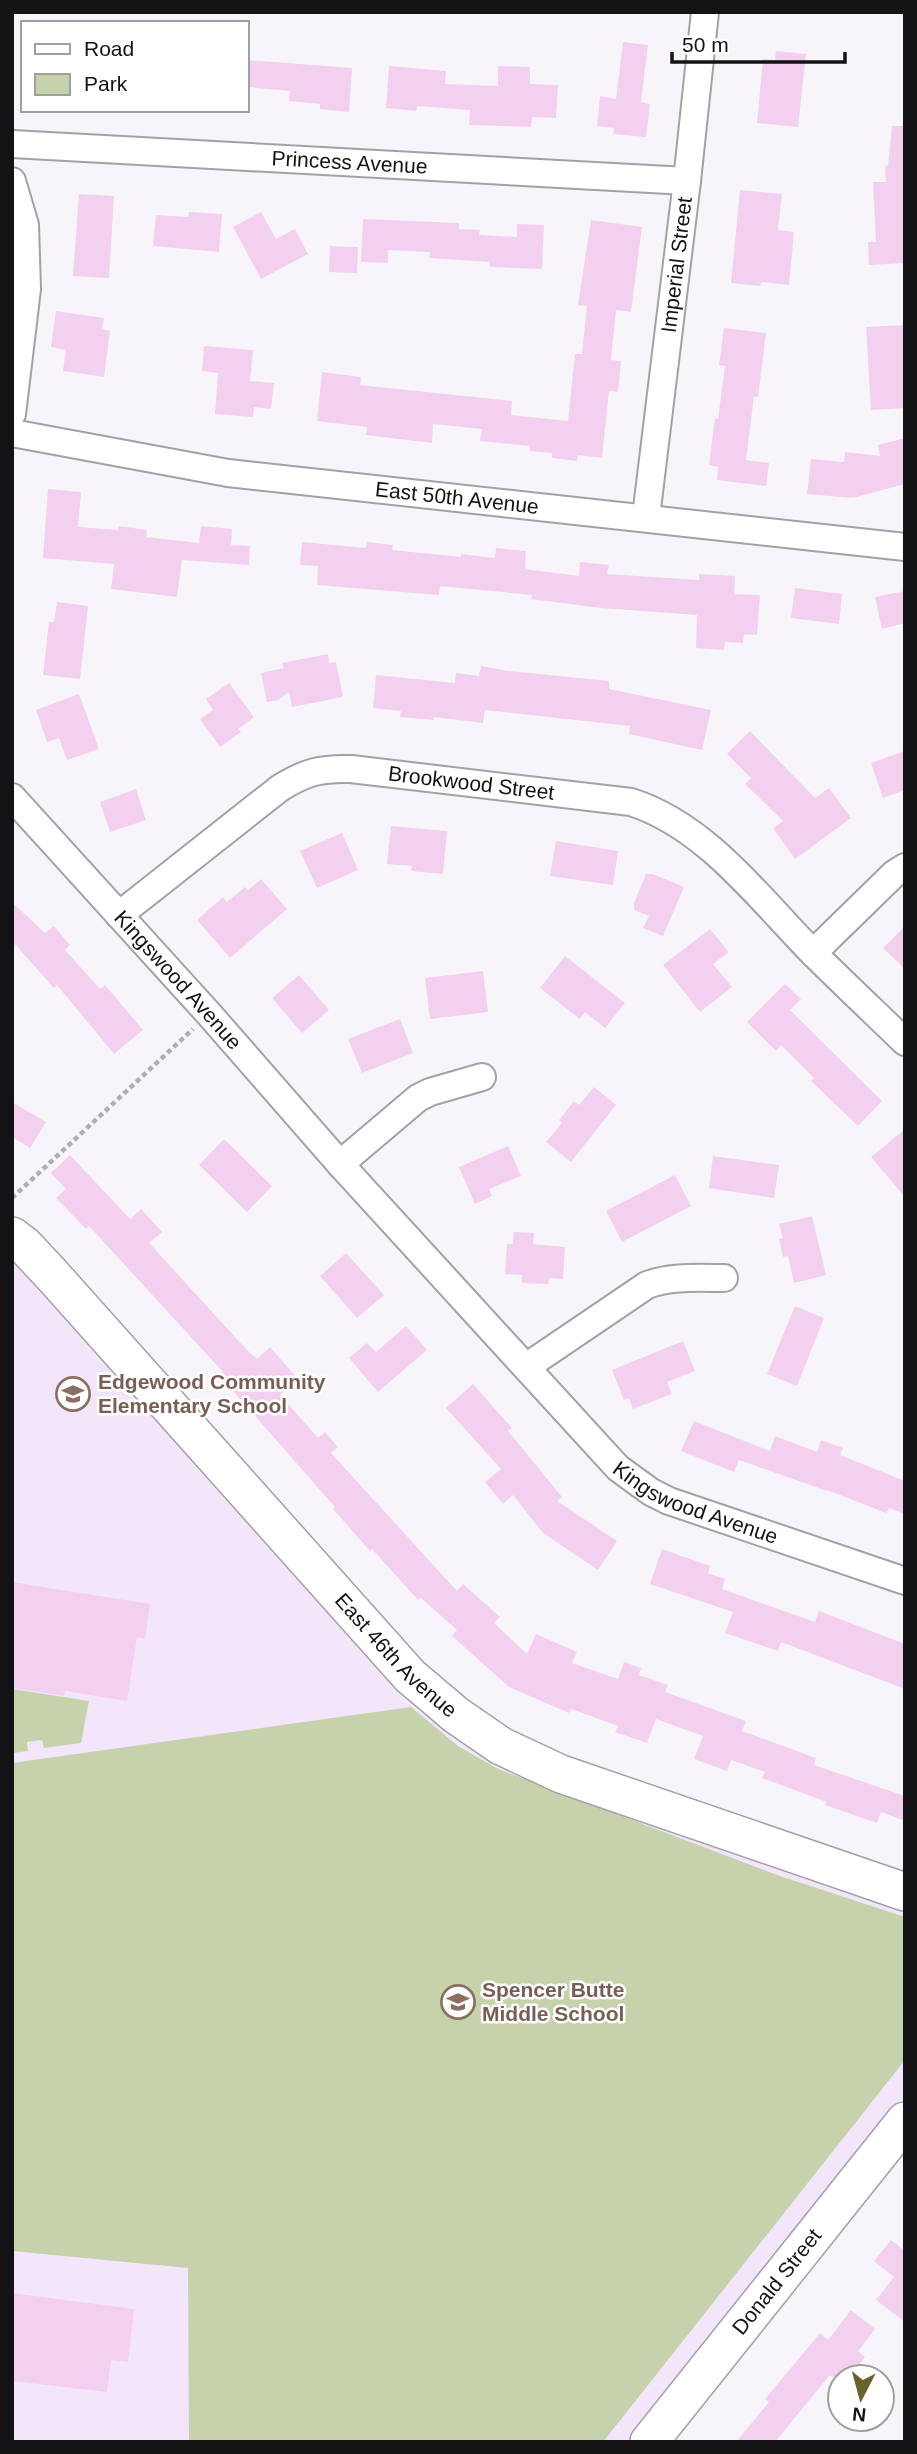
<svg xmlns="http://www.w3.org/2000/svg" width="917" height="2454" viewBox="0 0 917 2454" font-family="Arial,sans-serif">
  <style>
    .education { fill: #f4e6fa }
    .green { fill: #c6d2ac }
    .building { fill: #f4d0f0 }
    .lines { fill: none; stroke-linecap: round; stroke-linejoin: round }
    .street-casing { stroke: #a4a1a6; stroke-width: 30 }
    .secondary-casing { stroke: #a4a1a6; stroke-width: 40 }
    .path { stroke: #b0aeb2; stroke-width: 4.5; stroke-dasharray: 5 3.5; stroke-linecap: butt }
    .street { stroke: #fff; stroke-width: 26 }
    .secondary { stroke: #fff; stroke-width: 37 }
    .labels { text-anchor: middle; stroke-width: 5; stroke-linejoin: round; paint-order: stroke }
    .street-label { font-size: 21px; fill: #131214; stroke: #fff }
    .education-label { font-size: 21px; font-weight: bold; fill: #785e54; stroke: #fff; text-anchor: start }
  </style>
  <rect width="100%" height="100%" fill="#f7f5f9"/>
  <path class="education" d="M12,1260L407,1702L458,1741L498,1764L905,1909V2095L628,2442H12Z"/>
  <path class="green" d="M12,1689L89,1701L81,1743L44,1748L42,1740L27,1742L28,1751L12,1753Z
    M411,1707L458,1746L498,1769L780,1876L905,1917V2060L603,2442H189L188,2268L12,2251V1763Z"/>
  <path class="building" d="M623,42L648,45L641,102L650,104L646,137L613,134L614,128L597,126L600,96L616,99Z
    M776,51L806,54L798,127L757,123L763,59L775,60Z
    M247,60L352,68L349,112L320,109V104L289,101L290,91L247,87Z
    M389,66L446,71L445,84L498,86V66L530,67V84L558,85L556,118L532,117L531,127L469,125L470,110L417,106L416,111L386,108Z
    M892,126H905V263L869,265L868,242H876L873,182H886L885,166L888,165Z
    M740,190L782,194L778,230L794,232L789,285L761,282L760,286L731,283Z
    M79,194L114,196L109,278L73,276Z
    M189,212L222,214L219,252L153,246L156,215L188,217Z
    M261,212L276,239L295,229L308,254L261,279L233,227Z
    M363,219L459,223V229L480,230L479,235L517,237V224L544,225L542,269L490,267V262L429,258L430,252L388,250V263L361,262Z
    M591,220L642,227L631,312L616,310L611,360L621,361L618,392L609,391L602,458L578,455L577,461L552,458V453L530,451V446L480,441L482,429L433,424L432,443L366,435L367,427L317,421L322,372L361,377L360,385L512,401L511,415L568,421L575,354H582L587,306L578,305Z
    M330,246L358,247L357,273L329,272Z
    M56,311L104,318L102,329L110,331L104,377L63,371L66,350L51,347Z
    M905,325V408L871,410L866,327Z
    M724,328L766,333L758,397L754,396L746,460L769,463L766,486L717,480L718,467L709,465L715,418L718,419L725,366L719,365Z
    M204,346L253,350L250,381L274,383L271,409L254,407L253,417L215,414L218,373L202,371Z
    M905,438V484L853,498L852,495V498L807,494L811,459L844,462L845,452L880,456L878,445Z
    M48,489L81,492L78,527L118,530L119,526L147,530L146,537L199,543L201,526L232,529L231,545L250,546L249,565L182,560L177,597L111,589L114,564L43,558Z
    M302,542L366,548L367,542L393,545L392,550L461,557V554L495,558L496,548L526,551L525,569L579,576L580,562L609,565L607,574L699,580V574L735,576L734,594L760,595L757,635L744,634L743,643L725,642L724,650L696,648L697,615L601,608L531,599L532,595L440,586L439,595L317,585L318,566L300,565Z
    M795,588L842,594L839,624L791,618Z
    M905,591V623L882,629L875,597Z
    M57,602L88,606L80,679L43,675L49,622H54Z
    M328,654L329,663L336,662L343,697L292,707L289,692L278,700L267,702L261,673L284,668L282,663Z
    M481,666L509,671L609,681V689L711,710L702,750L629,734L630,726L485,710L483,723L434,717V720L400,717L401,711L373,708L376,675L455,683L456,673L479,676Z
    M229,683L254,717L238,729L241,732L220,747L200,719L213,710L206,699Z
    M79,694L99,749L67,760L59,738L47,742L36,710Z
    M750,731L815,798L829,788L851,818L795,859L773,828L783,821L745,784L751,778L727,754Z
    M905,751V790L883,798L871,763Z
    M136,789L146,820L110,832L100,802Z
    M391,826L447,831L443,874L411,871L412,866L387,864Z
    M342,833L358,870L317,888L300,851Z
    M556,841L618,851L613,885L550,876Z
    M646,874H653L684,887L663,936L643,928L649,916L634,910V903Z
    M261,879L287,909L230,958L197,920L223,897L227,902L245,887L248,890Z
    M12,902L45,933L54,926L70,945L65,950L100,989L105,985L143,1030L114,1054L57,985L54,988L12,941Z
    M905,926V969L883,948Z
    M710,929L729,952L713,964L732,987L700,1012L663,965Z
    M565,956L625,1003L605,1028L585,1012L580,1019L540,988Z
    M483,971L488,1012L430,1019L425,978Z
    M299,975L329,1010L302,1033L272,998Z
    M785,984L801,999L790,1010L882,1101L858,1126L811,1081L814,1078L781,1045L776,1051L747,1022Z
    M400,1019L413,1053L362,1073L348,1039Z
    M594,1087L616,1105L571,1162L546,1142L562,1123L559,1120L574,1101L579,1105Z
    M12,1102L46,1122L30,1148L12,1137Z
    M905,1129V1197L871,1157Z
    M224,1139L272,1186L247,1212L199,1165Z
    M508,1146L521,1176L489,1189L492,1196L475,1204L459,1167Z
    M70,1155L130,1219L141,1209L162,1232L149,1243L247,1350L257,1359L270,1347L298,1379L280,1395L318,1438L325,1432L338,1447L331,1453L457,1591L463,1584L500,1617L494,1623L527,1654L536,1634L577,1652L572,1663L618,1679L624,1662L641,1668L639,1675L668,1685L665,1692L746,1721L742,1731L816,1758L814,1765L905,1796V1821L881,1812L877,1823L825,1805L827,1802L762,1778L765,1772L731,1760L727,1771L694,1759L703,1736L656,1719L647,1743L615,1732L618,1726L571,1709L569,1713L509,1687L452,1636L457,1630L421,1598L418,1600L372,1549L370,1551L333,1509L335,1507L219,1375L223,1372L89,1226L86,1229L56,1198L66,1189L51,1173Z
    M713,1156L779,1165L774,1198L709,1188Z
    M675,1175L691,1206L622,1242L606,1211Z
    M812,1216L826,1275L794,1283L788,1256L783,1257L779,1239L783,1238L779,1224Z
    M514,1232L534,1233L533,1244L565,1247L563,1279L549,1278L548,1284L522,1283V1275L505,1274L507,1244H513Z
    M346,1253L384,1295L357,1318L320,1276Z
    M795,1306L824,1318L797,1386L767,1374Z
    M406,1326L427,1350L378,1392L349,1358L367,1343L376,1352Z
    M683,1341L695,1371L667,1382L672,1394L633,1409L629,1398L624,1400L612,1370Z
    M473,1384L512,1428L508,1431L562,1497L557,1501L617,1541L598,1570L543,1533L513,1495L503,1504L485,1482L501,1469L446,1408Z
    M694,1421L770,1451L775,1436L817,1452L821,1440L843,1448L840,1455L905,1481V1514L889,1508L886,1513L827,1490V1491L739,1460L734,1472L681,1451Z
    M662,1549L710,1566L708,1573L725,1579L722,1589L815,1622L819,1611L905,1644V1689L781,1642L778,1651L725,1633L733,1612L650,1584Z
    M12,1582L150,1604L145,1639L137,1637L127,1701L65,1691L64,1696L12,1688Z
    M891,2240L905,2251V2322L876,2300L894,2277L874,2261Z
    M12,2293L134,2309L128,2362L111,2360L107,2392L12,2381Z
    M851,2310L875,2329L858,2351L865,2357L850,2377L829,2376L775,2442H736L769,2402L765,2399L820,2333L828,2340Z"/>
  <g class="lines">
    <g class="street-casing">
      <g id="street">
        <path id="s1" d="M12,144L687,181"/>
        <path d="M12,181L25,225L27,289L12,414"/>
        <path id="s2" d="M12,433L228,473L905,547"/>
        <path id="s3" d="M646,517L687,181L705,12"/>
        <path id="s4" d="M12,797L209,1014L340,1164L618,1468L651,1492L669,1501L905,1581"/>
        <path id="s5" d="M119,915L280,788C306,772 321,768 351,769L631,802C706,826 758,897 812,952C842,982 874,1012 905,1042"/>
        <path d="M813,953L894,874L905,867"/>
        <path d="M340,1164L418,1098L430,1092L482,1077"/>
        <path d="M526,1367L647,1285C671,1276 698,1278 724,1278"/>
      </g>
    </g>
    <g class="secondary-casing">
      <g id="secondary">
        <path id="s6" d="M12,1236L24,1245L53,1276L410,1676L456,1715L501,1746L561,1774L905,1892"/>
        <path id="s7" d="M649,2442L905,2121"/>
      </g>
    </g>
    <path class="path" d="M12,1198L193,1029"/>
    <use href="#street" class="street"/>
    <use href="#secondary" class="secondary"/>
  </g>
  <defs>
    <g id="school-ring" transform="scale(1.75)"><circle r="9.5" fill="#fff" stroke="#8d6e63" stroke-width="1.5"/><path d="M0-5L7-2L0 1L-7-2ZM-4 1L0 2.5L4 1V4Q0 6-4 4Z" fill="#8d6e63"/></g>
  </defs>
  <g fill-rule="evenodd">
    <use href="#school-ring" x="73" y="1394"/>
    <use href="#school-ring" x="458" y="2002"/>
  </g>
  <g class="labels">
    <g class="street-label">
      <text dy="7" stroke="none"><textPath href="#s1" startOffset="338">Princess Avenue</textPath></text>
      <text dy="7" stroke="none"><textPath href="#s3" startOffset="254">Imperial Street</textPath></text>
      <text dy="7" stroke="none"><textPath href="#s2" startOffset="450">East 50th Avenue</textPath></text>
      <text dy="7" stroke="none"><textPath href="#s5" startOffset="401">Brookwood Street</textPath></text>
      <text dy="7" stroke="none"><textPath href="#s4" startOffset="247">Kingswood Avenue</textPath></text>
      <text dy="7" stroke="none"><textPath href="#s4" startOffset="990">Kingswood Avenue</textPath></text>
      <text dy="7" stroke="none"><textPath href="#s6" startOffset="569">East 46th Avenue</textPath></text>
      <text dy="7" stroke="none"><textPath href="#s7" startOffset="205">Donald Street</textPath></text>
    </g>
    <g class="education-label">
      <text x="98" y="1389">Edgewood Community<tspan x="98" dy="24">Elementary School</tspan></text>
      <text x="482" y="1997">Spencer Butte<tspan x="482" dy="24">Middle School</tspan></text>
    </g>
  </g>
  <rect width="917" height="2454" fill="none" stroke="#131214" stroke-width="28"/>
  <rect x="21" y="21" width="228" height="91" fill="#ffffff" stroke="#a1a0a1" stroke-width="2"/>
  <rect x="35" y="44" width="35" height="10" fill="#ffffff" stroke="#a1a0a1" stroke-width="2"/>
  <text x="84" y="56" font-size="21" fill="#131214">Road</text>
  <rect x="35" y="74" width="35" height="21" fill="#c6d2ac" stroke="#a1a0a1" stroke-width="2"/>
  <text x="84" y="91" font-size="21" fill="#131214">Park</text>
  <g transform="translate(861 2398) rotate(186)"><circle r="33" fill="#ffffff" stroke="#a1a0a1" stroke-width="2"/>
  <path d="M0-5L12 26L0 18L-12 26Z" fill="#6a612e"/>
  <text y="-10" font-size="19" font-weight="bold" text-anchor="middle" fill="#131214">N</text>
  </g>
  <path d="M672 52v10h173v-10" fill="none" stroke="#131214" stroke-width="3.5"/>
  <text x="682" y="52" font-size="21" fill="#131214" stroke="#ffffff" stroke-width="5" paint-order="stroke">50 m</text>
</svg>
